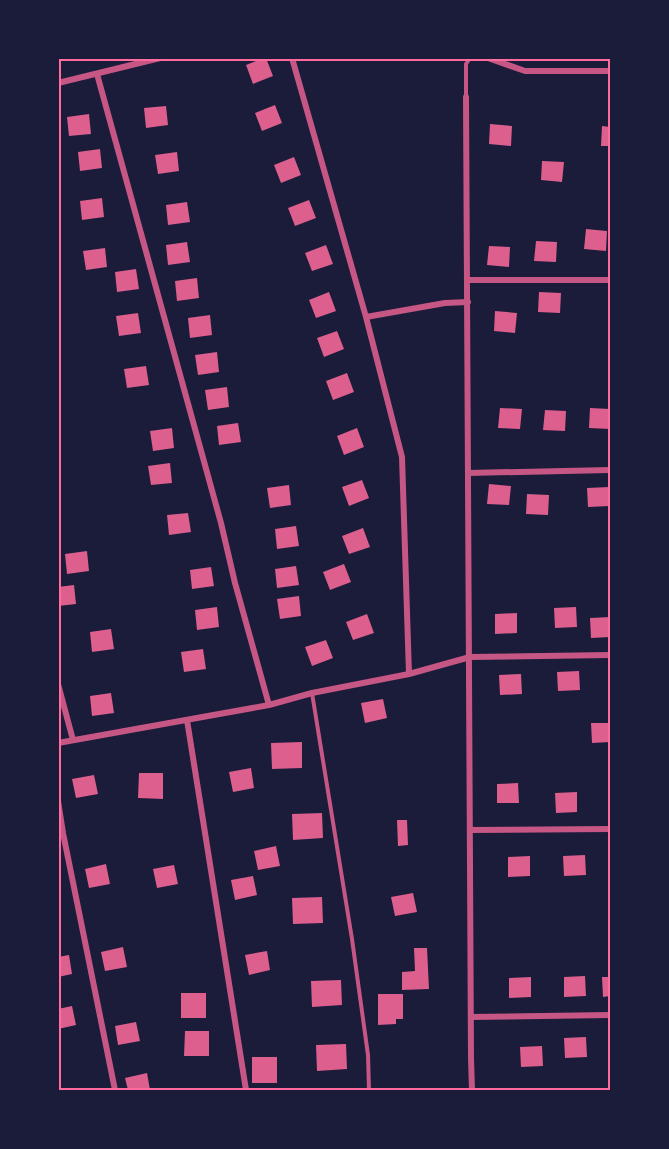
<svg xmlns="http://www.w3.org/2000/svg" width="669" height="1149" viewBox="0 0 669 1149" font-family="Barlow,sans-serif">
  <style>
    .building { fill: #dd5f8e }
    .lines { fill: none; stroke-linecap: round; stroke-linejoin: round }
    .service { stroke: #c65784; stroke-width: 4 }
    .minor { stroke: #c65784; stroke-width: 6 }
    .neatline { fill: none; stroke: #ff6b9d; stroke-width: 2 }
  </style>
  <rect width="100%" height="100%" fill="#1b1b3a"/>
  <path class="building" d="M263,58H266L273,76L253,84L246,65Z
    M275,105L282,123L262,131L255,113Z
    M166,106L168,125L146,128L144,108Z
    M89,114L91,134L69,136L67,117Z
    M490,124L512,126L511,146L489,144Z
    M602,126L610,127V146H601Z
    M100,149L102,168L80,171L78,152Z
    M177,152L179,171L158,174L155,155Z
    M294,157L301,175L281,183L274,165Z
    M542,161L564,162L562,182L541,180Z
    M102,198L104,217L82,220L80,201Z
    M309,200L316,218L295,226L288,208Z
    M187,202L190,222L168,225L166,205Z
    M586,229L607,231L606,251L584,249Z
    M536,241L557,242L556,262L534,261Z
    M187,242L190,262L168,265L166,245Z
    M326,245L333,264L312,271L305,253Z
    M489,246L510,247L509,267L487,265Z
    M105,248L107,267L86,270L83,251Z
    M136,269L139,289L117,292L115,272Z
    M197,278L199,298L177,301L175,281Z
    M329,292L336,311L316,318L309,300Z
    M539,292L561,293L560,313L538,312Z
    M495,311L517,313L515,333L494,331Z
    M138,313L141,333L119,336L116,316Z
    M210,315L212,335L190,338L188,318Z
    M337,331L344,349L324,357L317,338Z
    M217,352L219,372L198,375L195,355Z
    M146,366L149,385L127,388L124,369Z
    M347,373L354,392L333,400L326,381Z
    M227,387L229,407L208,410L205,390Z
    M500,408L522,409L520,429L498,428Z
    M590,408L610,409V429L589,428Z
    M545,410L566,411L565,431L543,430Z
    M238,423L241,442L219,445L217,426Z
    M172,428L174,448L153,451L150,431Z
    M357,428L364,447L344,455L337,436Z
    M170,463L172,483L151,485L148,466Z
    M362,480L369,498L349,506L342,487Z
    M489,484L511,486L509,505L487,504Z
    M289,485L291,505L270,508L267,488Z
    M609,487L610,506L588,507L587,488Z
    M527,494L549,495L548,515L526,514Z
    M188,513L191,532L169,535L167,515Z
    M296,526L299,546L277,549L275,529Z
    M363,528L370,547L349,554L342,536Z
    M87,551L89,571L67,574L65,554Z
    M344,564L351,582L330,590L323,572Z
    M296,566L299,585L277,588L275,569Z
    M211,567L214,586L192,589L190,570Z
    M74,585L76,604L58,606V587Z
    M299,596L301,616L280,619L277,599Z
    M217,607L219,627L197,630L195,610Z
    M576,607L577,627L555,628L554,608Z
    M517,613V633L495,634V614Z
    M367,614L374,633L353,640L346,622Z
    M610,617V637L591,638L590,618Z
    M111,629L114,649L92,652L90,632Z
    M326,640L333,658L312,666L305,647Z
    M203,649L206,669L184,672L181,652Z
    M579,671L580,690L558,691L557,672Z
    M521,674L522,694L500,695L499,675Z
    M111,693L114,713L92,716L90,696Z
    M383,699L387,718L365,723L361,703Z
    M591,723H610V742L592,743Z
    M302,742V768L272,769L271,743Z
    M251,768L254,788L233,792L229,772Z
    M139,773H163V799L138,798Z
    M94,775L98,794L76,798L72,779Z
    M518,783L519,803H497V784Z
    M577,792V812L556,813L555,793Z
    M322,813L323,838L293,840L292,814Z
    M397,820H407L408,845L398,846Z
    M276,846L280,866L258,870L254,851Z
    M585,855L586,875L564,876L563,856Z
    M530,856V876L508,877V857Z
    M106,864L110,884L89,888L85,869Z
    M174,865L178,884L157,888L153,869Z
    M253,876L257,895L235,900L231,880Z
    M413,893L417,912L395,916L391,897Z
    M322,897L323,923L293,924L292,898Z
    M123,947L127,967L105,971L101,952Z
    M414,948H427L429,989L402,990V972L415,971Z
    M267,951L270,970L249,975L245,955Z
    M69,955L72,974L58,977V957Z
    M585,976L586,996L564,997V977Z
    M531,977V997L509,998V978Z
    M602,977H610V996L603,997Z
    M341,980L342,1005L312,1007L311,981Z
    M181,993H206V1018H181Z
    M378,994H403V1019H396V1024L378,1025Z
    M72,1006L76,1025L58,1029V1009Z
    M136,1022L140,1041L118,1045L115,1026Z
    M185,1031H209V1056H184Z
    M586,1037L587,1057L565,1058L564,1038Z
    M346,1044L347,1069L317,1071L316,1045Z
    M542,1046L543,1066L521,1067L520,1047Z
    M252,1057H277V1083H252Z
    M147,1073L150,1090H128L125,1078Z"/>
  <g class="lines">
    <path class="service" d="M466,97V64L470,58
      M312,693L352,939L368,1055L369,1090"/>
    <path class="minor" d="M292,58L366,317L402,457L409,674
      M488,58L525,71H610
      M97,74L221,523L235,583L269,705
      M58,83L160,58
      M466,97L471,1058L472,1090
      M467,280H610
      M366,317L445,303L468,302
      M468,473L610,470
      M58,684L73,740
      M187,720L246,1090
      M58,743L269,705L312,693L409,674L470,657L610,655
      M58,801L63,833L115,1090
      M470,830L610,829
      M471,1017L610,1015"/>
  </g>
  <rect width="669" height="1149" fill="none" stroke="#1b1b3a" stroke-width="120"/>
  <rect x="60" y="60" width="549" height="1029" class="neatline"/>
</svg>
